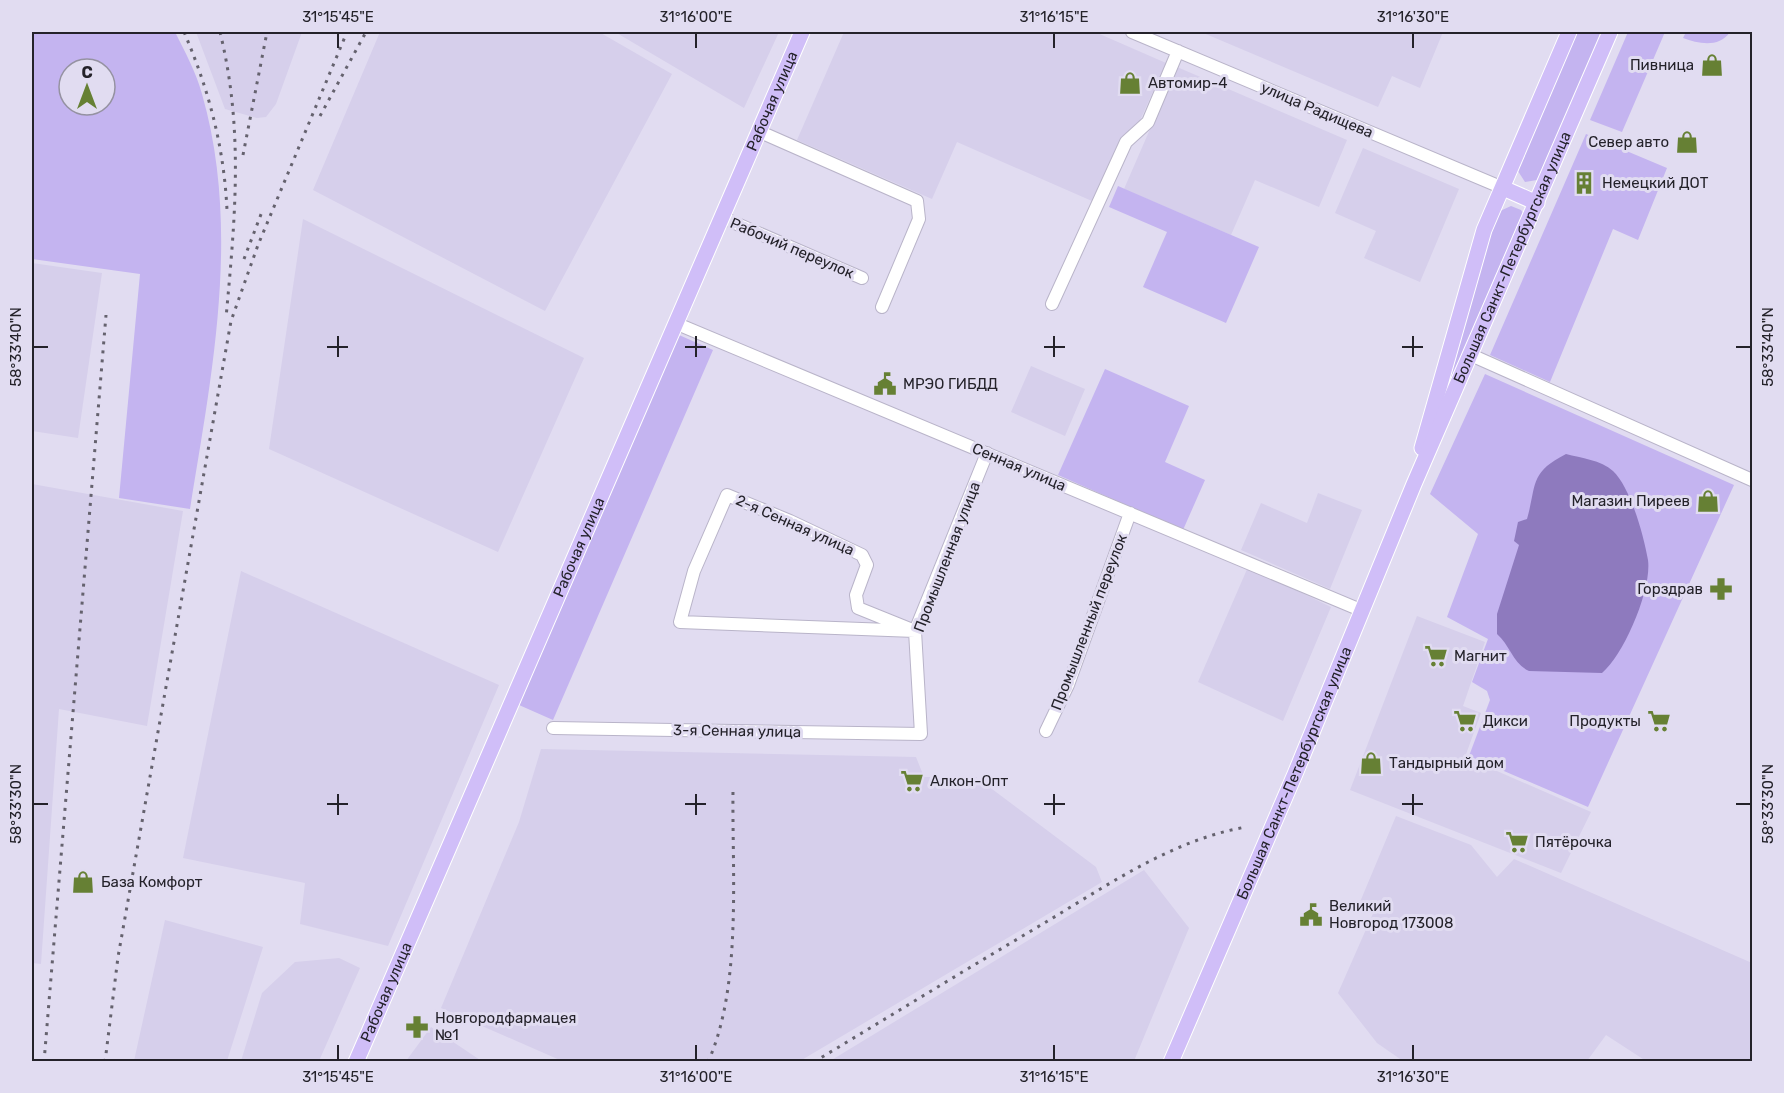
<svg xmlns="http://www.w3.org/2000/svg" width="1784" height="1093" viewBox="0 0 1784 1093" font-family="Rubik,sans-serif">
  <style>
    .built { fill: #d6cfeb }
    .green { fill: #c4b4f0; fill-rule: evenodd }
    .water { fill: #8e7abe }
    .lines { fill: none; stroke-linecap: round; stroke-linejoin: round }
    .minor-casing { stroke: #b9b4c9; stroke-width: 14 }
    .major-casing { stroke: #fff; stroke-width: 17 }
    .minor { stroke: #fff; stroke-width: 12 }
    .major { stroke: #d0bef8; stroke-width: 15 }
    .rail { stroke: #65626e; stroke-width: 3; stroke-dasharray: 3 6; stroke-linecap: butt }
    .ticks { fill: none; stroke: #24222a; stroke-width: 2 }
    .labels { text-anchor: middle; stroke-width: 6; stroke-linejoin: round; paint-order: stroke }
    .poi-label { font-size: 15px; fill: #24222a; stroke: #e1dcf1; text-anchor: start }
    .street-label { font-size: 15px; fill: #24222a; stroke: #e1dcf1 }
    .neatline { fill: none; stroke: #24222a; stroke-width: 2 }
    .ticks-label { font-size: 15px; text-anchor: middle; fill: #24222a }
  </style>
  <rect width="100%" height="100%" fill="#e1dcf1"/>
  <path class="built" d="M196,32H302L276,104L266,117L257,118L225,109Z
    M380,32H599L672,74L545,311L313,190Z
    M615,32H779L744,108Z
    M844,32H1095L1166,63L1137,127L1122,137L1092,201L957,142L932,199L797,140Z
    M1201,32H1443L1420,88L1392,76L1378,107Z
    M1177,67L1347,140L1319,207L1255,180L1231,235L1124,189Z
    M1363,148L1459,189L1420,282L1364,258L1376,231L1335,213Z
    M303,219L584,358L498,552L269,449Z
    M32,263L102,273L78,438L32,431Z
    M1031,366L1085,389L1065,436L1011,412Z
    M32,484L183,511L147,726L59,709L41,964L32,963Z
    M1318,493L1362,510L1330,589L1241,550L1261,503L1307,523Z
    M1248,567L1331,607L1283,721L1198,682Z
    M241,571L499,685L388,946L300,924L305,883L183,858Z
    M1417,616L1485,642L1463,706L1481,713L1465,757L1591,812L1561,873L1350,790Z
    M541,749L916,757L924,777H976L1096,867L1102,882L800,1061H562L441,1008L519,822Z
    M1396,816L1471,845L1497,877L1514,859L1752,963V1061H1646L1606,1035L1587,1061H1403L1377,1043L1338,993L1375,909L1360,902Z
    M1144,870L1189,928L1134,1061H830Z
    M165,920L263,947L227,1061H134Z
    M339,958L360,968L319,1061H241L262,993L295,962Z
    M431,1027L480,1060V1061H406Z"/>
  <path class="green" d="M32,32H175C185,52 196,72 202,94C241,230 212,373 190,509L119,498L140,274L32,259ZM69,69H105V105H69Z
    M1575,32H1605L1543,179L1525,182L1516,168Z
    M1628,32H1665L1622,132L1590,120Z
    M1686,32H1730C1719,48 1699,44 1683,38Z
    M1586,134L1667,168L1638,240L1613,229L1550,382L1490,355Z
    M1118,186L1259,247L1226,323L1143,287L1167,232L1109,207Z
    M1511,206L1521,210L1524,215L1439,414L1488,242L1500,211Z
    M679,335L713,350L553,720L519,705Z
    M1105,369L1189,406L1165,462L1205,480L1183,530L1058,475Z
    M1485,374L1734,485L1588,807L1469,756L1490,700L1487,691L1472,682L1488,639L1447,617L1478,534L1430,494Z"/>
  <path class="water" d="M1566,454C1581,458 1601,460 1613,471C1631,488 1644,537 1648,560C1652,589 1624,655 1602,673L1529,671C1513,664 1510,645 1497,634V614L1519,545L1514,541L1518,522L1527,519C1537,484 1529,473 1566,454Z"/>
  <g class="lines">
    <g class="minor-casing">
      <path id="minor" d="M1132,32L1503,188
        M758,131L917,201L919,219L882,307
        M721,217L862,278
        M1052,304L1126,142L1148,122L1178,51
        M675,323L1363,611
        M1471,355L1752,480
        M727,495L790,521L862,555L867,565L856,595L858,608L915,631L680,622L694,571Z
        M553,728L921,734L915,631L987,453
        M1046,731L1068,685L1130,513"/>
    </g>
    <g class="major-casing">
      <g id="major">
        <path d="M1503,188L1537,203"/>
        <path d="M1422,448L1484,230L1569,32"/>
        <path id="s1" d="M356,1062L802,32"/>
        <path id="s2" d="M1171,1062L1295,774L1414,484L1610,32"/>
      </g>
    </g>
    <use href="#minor" class="minor"/>
    <use href="#major" class="major"/>
    <path class="rail" d="M184,32C209,90 224,147 227,210
      M220,32C244,130 235,219 226,318
      M320,116L366,32
      M243,155L267,32
      M244,259L263,209
      M44,1062L106,315
      M105,1062L118,957L231,321L258,245L347,32
      M708,1062C742,987 732,874 733,791
      M814,1062C890,1016 965,970 1041,925C1105,887 1171,840 1246,827"/>
  </g>
  <path class="ticks" d="M338,33V48M696,33V48M1054,33V48M1413,33V48M338,336V357M696,336V357M1054,336V357M1413,336V357M33,347H48M327,347H348M685,347H706M1044,347H1065M1402,347H1423M1736,347H1751M338,794V815M696,794V815M1054,794V815M1413,794V815M33,804H48M327,804H348M685,804H706M1044,804H1065M1402,804H1423M1736,804H1751M338,1045V1060M696,1045V1060M1054,1045V1060M1413,1045V1060"/>
  <defs>
    <g id="shop-bare" transform="scale(1.8)"><path d="M-5-2.5h2.3a2.7 3.5 0 0 1 5.4 0H5L5.5 6h-11ZM-1.5-2.5h3a1.5 2.3 0 0 0-3 0Z" fill="#668034" stroke="#e1dcf1" stroke-width="2.5" paint-order="stroke"/></g>
    <g id="building-bare" transform="scale(1.8)"><path d="M-4-6H4V6H1V3H-1V6H-4ZM-2.5-4.3h1.7v1.8h-1.7ZM.8-4.3h1.7v1.8H.8ZM-2.5-1h1.7V.8h-1.7ZM.8-1h1.7V.8H.8Z" fill="#668034" stroke="#e1dcf1" stroke-width="2.5" paint-order="stroke"/></g>
    <g id="civic-bare" transform="scale(1.8)"><path d="M-.6-6.5H3V-4.5H.6V-3L4-1V1h2V6H-6V1h2V-1L-.6-3ZM-1.2 2.5V6h2.4V2.5Z" fill="#668034" stroke="#e1dcf1" stroke-width="2.5" paint-order="stroke"/></g>
    <g id="pharmacy-bare" transform="scale(1.8)"><path d="M-2-6h4v4h4v4h-4v4h-4v-4h-4v-4h4Z" fill="#668034" stroke="#e1dcf1" stroke-width="2.5" paint-order="stroke"/></g>
    <g id="supermarket-bare" transform="scale(1.8)"><path d="M-6-5.5h2.5l.6 2H6L4.5 2H-2.5L-4.4-4H-6ZM-1.5 3.2a1.3 1.3 0 1 0 .1 0ZM3 3.2a1.3 1.3 0 1 0 .1 0Z" fill="#668034" stroke="#e1dcf1" stroke-width="2.5" paint-order="stroke"/></g>
  </defs>
  <g fill-rule="evenodd">
    <use href="#shop-bare" x="1712" y="65"/>
    <use href="#shop-bare" x="1130" y="83"/>
    <use href="#shop-bare" x="1687" y="142"/>
    <use href="#building-bare" x="1584" y="183"/>
    <use href="#civic-bare" x="885" y="384"/>
    <use href="#shop-bare" x="1708" y="501"/>
    <use href="#pharmacy-bare" x="1721" y="589"/>
    <use href="#supermarket-bare" x="1436" y="656"/>
    <use href="#supermarket-bare" x="1465" y="721"/>
    <use href="#supermarket-bare" x="1659" y="721"/>
    <use href="#shop-bare" x="1371" y="763"/>
    <use href="#supermarket-bare" x="912" y="781"/>
    <use href="#supermarket-bare" x="1517" y="842"/>
    <use href="#shop-bare" x="83" y="882"/>
    <use href="#civic-bare" x="1311" y="915"/>
    <use href="#pharmacy-bare" x="417" y="1027"/>
  </g>
  <g class="labels">
    <g class="poi-label">
      <text x="1694" y="70" text-anchor="end">Пивница</text>
      <text x="1148" y="88">Автомир-4</text>
      <text x="1669" y="147" text-anchor="end">Север авто</text>
      <text x="1602" y="188">Немецкий ДОТ</text>
      <text x="903" y="389">МРЭО ГИБДД</text>
      <text x="1690" y="506" text-anchor="end">Магазин Пиреев</text>
      <text x="1703" y="594" text-anchor="end">Горздрав</text>
      <text x="1454" y="661">Магнит</text>
      <text x="1483" y="726">Дикси</text>
      <text x="1641" y="726" text-anchor="end">Продукты</text>
      <text x="1389" y="768">Тандырный дом</text>
      <text x="930" y="786">Алкон-Опт</text>
      <text x="1535" y="847">Пятёрочка</text>
      <text x="101" y="887">База Комфорт</text>
      <text x="1329" y="911">Великий<tspan x="1329" dy="17">Новгород 173008</tspan></text>
      <text x="435" y="1023">Новгородфармацея<tspan x="435" dy="17">№1</tspan></text>
    </g>
    <g class="street-label">
      <text dy="5" stroke="none"><textPath href="#s1" startOffset="1047">Рабочая улица</textPath></text>
      <text transform="translate(1317 110) rotate(23)" y="5">улица Радищева</text>
      <text transform="translate(792 248) rotate(23)" y="5">Рабочий переулок</text>
      <text dy="5" stroke="none"><textPath href="#s2" startOffset="874">Большая Санкт-Петербургская улица</textPath></text>
      <text transform="translate(1019 467) rotate(23)" y="5">Сенная улица</text>
      <text transform="translate(795 525) rotate(24)" y="5">2-я Сенная улица</text>
      <text dy="5" stroke="none"><textPath href="#s1" startOffset="561">Рабочая улица</textPath></text>
      <text transform="translate(947 557) rotate(-69)" y="5">Промышленная улица</text>
      <text transform="translate(1089 622) rotate(-69)" y="5">Промышленный переулок</text>
      <text transform="translate(737 731) rotate(1)" y="5">3-я Сенная улица</text>
      <text dy="5" stroke="none"><textPath href="#s2" startOffset="314">Большая Санкт-Петербургская улица</textPath></text>
      <text dy="5" stroke="none"><textPath href="#s1" startOffset="76">Рабочая улица</textPath></text>
    </g>
  </g>
  <rect width="1784" height="1093" fill="none" stroke="#e1dcf1" stroke-width="66"/>
  <g transform="translate(87 87)"><circle r="28" fill="#e1dcf1" stroke="#9592a1" stroke-width="1.5"/>
  <path d="M0-4.5L10 22L0 15L-10 22Z" fill="#668034"/>
  <text y="-9" font-size="16" font-weight="bold" text-anchor="middle" fill="#24222a">С</text>
  </g>
  <rect x="33" y="33" width="1718" height="1027" class="neatline"/>
  <g class="ticks-label">
    <text x="338" y="22">31°15'45"E</text>
    <text x="696" y="22">31°16'00"E</text>
    <text x="1054" y="22">31°16'15"E</text>
    <text x="1413" y="22">31°16'30"E</text>
    <text transform="translate(16 347) rotate(-90)" y="5">58°33'40"N</text>
    <text transform="translate(1768 347) rotate(-90)" y="5">58°33'40"N</text>
    <text transform="translate(16 804) rotate(-90)" y="5">58°33'30"N</text>
    <text transform="translate(1768 804) rotate(-90)" y="5">58°33'30"N</text>
    <text x="338" y="1082">31°15'45"E</text>
    <text x="696" y="1082">31°16'00"E</text>
    <text x="1054" y="1082">31°16'15"E</text>
    <text x="1413" y="1082">31°16'30"E</text>
  </g>
</svg>
